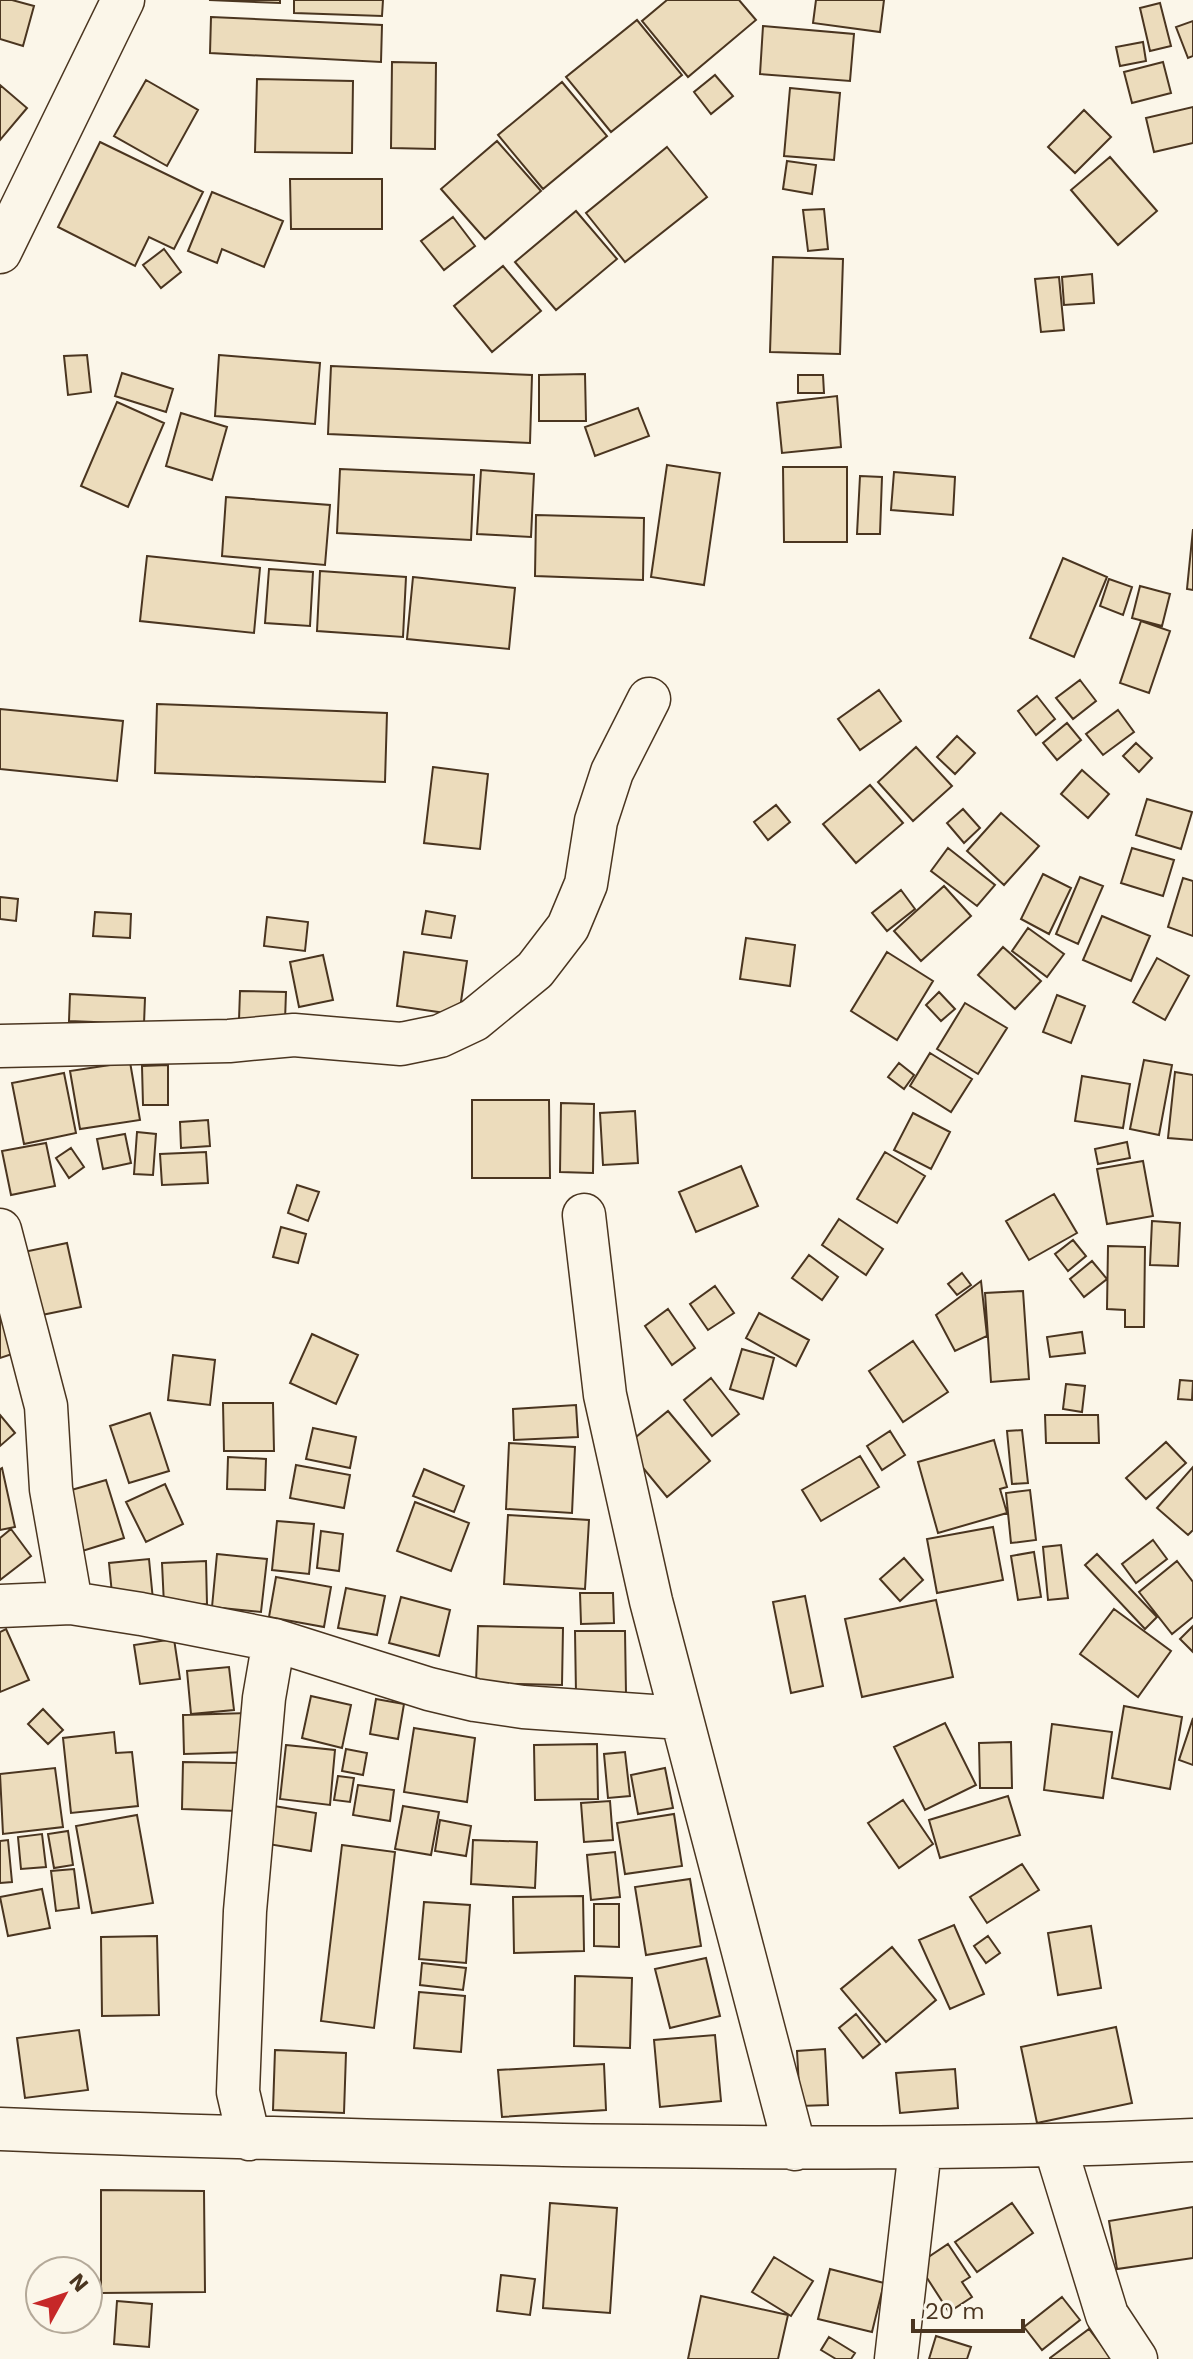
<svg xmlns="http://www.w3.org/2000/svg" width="1193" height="2359" viewBox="0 0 1193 2359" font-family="'Work Sans',sans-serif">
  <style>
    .building { fill: #ecdcbc; stroke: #4a3520; stroke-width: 2 }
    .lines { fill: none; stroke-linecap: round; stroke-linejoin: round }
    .minor-casing { stroke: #4a3520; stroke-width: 45 }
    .minor { stroke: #fbf6e9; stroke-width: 42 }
  </style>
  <rect width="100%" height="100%" fill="#fbf6e9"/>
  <path class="building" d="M0,0H12L34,6L23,46L0,39Z
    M209,0H280V3Z
    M294,0H383L382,16L294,13Z
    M667,0H739L756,20L688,77L642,21Z
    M816,0H884L880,32L813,23Z
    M1160,3L1171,46L1150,51L1140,8Z
    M211,17L382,25L381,62L210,53Z
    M637,20L682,75L611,132L566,77Z
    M1193,21V56L1188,58L1176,27Z
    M763,26L854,34L850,81L760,74Z
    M1143,42L1146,61L1120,66L1116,47Z
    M392,62L436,63L435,149L391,148Z
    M1163,62L1171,93L1132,103L1124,72Z
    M715,75L733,96L711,114L694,92Z
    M257,79L353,81L352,153L255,152Z
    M146,80L198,110L167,166L114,136Z
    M562,82L607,136L543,189L498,135Z
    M0,85L27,108L0,140Z
    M790,88L840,93L834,160L784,156Z
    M1193,107V143L1154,152L1146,118Z
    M1084,110L1111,137L1075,173L1048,147Z
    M497,141L541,191L485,239L441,189Z
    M100,142L203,192L174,249L149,237L135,266L58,227Z
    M667,147L707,197L625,262L586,213Z
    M1110,157L1157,211L1118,245L1071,190Z
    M787,161L816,165L812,194L783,189Z
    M290,179H382V229H291Z
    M212,192L283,221L264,267L222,249L217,263L188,251Z
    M824,209L828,249L808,251L803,210Z
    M576,211L617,259L556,310L515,262Z
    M453,217L475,246L444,270L421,241Z
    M164,249L181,272L161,288L143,265Z
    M773,257L843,259L840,354L770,352Z
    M503,266L541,311L492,352L454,306Z
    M1092,274L1094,303L1064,305L1062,277Z
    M1059,277L1064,330L1041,332L1035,279Z
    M87,355L91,392L68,395L64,356Z
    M219,355L320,363L315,424L215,416Z
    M331,366L532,375L530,443L328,434Z
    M122,373L173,389L166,412L115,396Z
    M585,374L586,421H539V375Z
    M798,375H823L824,393H798Z
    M837,396L841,447L782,453L777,403Z
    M117,402L164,423L128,507L81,486Z
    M638,408L649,436L595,456L585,427Z
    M181,413L227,427L212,480L166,466Z
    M667,465L720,473L704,585L651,577Z
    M783,467H847V542H784Z
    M340,469L474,475L471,540L337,533Z
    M481,470L534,474L531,537L477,534Z
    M894,472L955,477L953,515L891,510Z
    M860,476L882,477L880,534H857Z
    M226,497L330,505L325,565L222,556Z
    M536,515L644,518L643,580L535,576Z
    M1193,529V590L1187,589Z
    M147,556L260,568L254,633L140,621Z
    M1063,558L1107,577L1074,657L1030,638Z
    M269,569L313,572L310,626L265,623Z
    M320,571L406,577L403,637L317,631Z
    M413,577L515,588L509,649L407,639Z
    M1109,579L1132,587L1123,615L1100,606Z
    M1140,586L1170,594L1162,626L1132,618Z
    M1141,621L1170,631L1149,693L1120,683Z
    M1080,680L1096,701L1073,719L1056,698Z
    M879,690L901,721L860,750L838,719Z
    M1037,696L1055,719L1036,735L1018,711Z
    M157,704L387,713L385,782L155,773Z
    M0,709L123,721L117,781L0,769Z
    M1118,710L1134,732L1103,755L1086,734Z
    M1067,723L1081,740L1057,760L1043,743Z
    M957,736L975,753L955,774L937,757Z
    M1136,743L1152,758L1139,772L1123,756Z
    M916,747L952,786L913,821L878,782Z
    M433,767L488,774L480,849L424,843Z
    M1082,770L1109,794L1088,818L1061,794Z
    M870,785L903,823L856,863L823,824Z
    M1147,799L1192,812L1181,849L1136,835Z
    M776,805L790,822L768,840L754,822Z
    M963,809L980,828L964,843L947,823Z
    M1001,813L1039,846L1004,885L967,851Z
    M948,848L995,885L977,906L931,871Z
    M1132,848L1174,860L1163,896L1121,883Z
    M1043,874L1071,888L1049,934L1021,919Z
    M1080,877L1103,886L1078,944L1056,934Z
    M1183,878L1193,881V936L1168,927Z
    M944,886L971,916L921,961L894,931Z
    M901,890L915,909L887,931L872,913Z
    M0,897L18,899L16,921L0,919Z
    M426,911L455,916L451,938L422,934Z
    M95,912L131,914L130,938L93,936Z
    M1102,916L1150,936L1131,981L1083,960Z
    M267,917L308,922L305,951L264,946Z
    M1028,928L1064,954L1047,977L1012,951Z
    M746,938L795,945L790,986L740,979Z
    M1003,947L1041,981L1015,1009L978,975Z
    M404,952L467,961L459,1015L397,1006Z
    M887,952L933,981L897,1040L851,1011Z
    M323,955L333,1000L299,1007L290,962Z
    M1157,958L1189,976L1165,1020L1133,1002Z
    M240,991L286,992L285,1021L239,1020Z
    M939,992L955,1009L941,1021L926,1005Z
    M70,994L145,998L144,1024L69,1021Z
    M1057,995L1085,1006L1071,1043L1043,1032Z
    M965,1003L1007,1028L978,1074L937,1049Z
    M930,1053L972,1079L951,1112L910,1086Z
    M1144,1060L1172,1065L1159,1135L1130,1129Z
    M130,1062L140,1120L80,1129L70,1071Z
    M899,1063L914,1075L904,1089L888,1077Z
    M168,1065V1105H143L142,1066Z
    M1175,1072L1193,1075V1140L1168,1138Z
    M64,1073L76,1133L24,1144L12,1083Z
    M1082,1076L1130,1084L1123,1128L1075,1121Z
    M472,1100H549L550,1178H472Z
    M561,1103L594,1104L593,1173L560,1172Z
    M635,1111L638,1163L603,1165L600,1113Z
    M913,1113L950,1132L931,1169L894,1150Z
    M208,1120L210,1146L181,1148L180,1122Z
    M137,1132L156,1134L153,1175L134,1174Z
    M125,1134L131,1163L103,1169L97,1139Z
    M1127,1142L1130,1158L1098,1164L1095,1149Z
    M46,1143L55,1186L11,1195L2,1151Z
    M71,1148L84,1167L69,1178L56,1158Z
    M206,1152L208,1183L162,1185L160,1154Z
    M885,1152L925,1176L897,1223L857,1199Z
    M1143,1161L1153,1216L1107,1224L1097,1169Z
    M741,1166L758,1206L696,1232L679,1192Z
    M297,1185L319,1192L308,1221L288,1213Z
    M1054,1194L1077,1233L1029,1260L1006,1221Z
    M839,1219L883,1249L866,1275L822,1245Z
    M1152,1221L1180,1223L1178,1266L1150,1265Z
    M281,1227L306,1234L298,1263L273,1257Z
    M1073,1240L1086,1256L1068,1271L1055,1254Z
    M67,1243L81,1307L32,1317L19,1253Z
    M1108,1246L1145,1247L1144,1327H1125V1310L1107,1309Z
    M809,1255L838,1277L822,1300L792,1278Z
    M1092,1261L1107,1279L1084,1297L1070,1279Z
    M962,1273L971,1285L957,1295L948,1284Z
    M981,1281L987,1336L955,1351L936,1315Z
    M715,1286L734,1313L708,1330L690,1304Z
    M1023,1291L1029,1379L991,1382L985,1293Z
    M668,1309L695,1348L672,1365L645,1326Z
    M759,1313L809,1340L796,1366L746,1338Z
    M5,1315L18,1352L0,1358V1317Z
    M1082,1332L1085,1353L1050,1357L1047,1337Z
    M312,1334L358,1355L336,1404L290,1383Z
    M913,1341L948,1392L903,1422L869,1371Z
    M742,1349L774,1358L763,1399L730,1389Z
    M173,1355L215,1360L210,1405L168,1400Z
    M711,1378L739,1414L712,1436L684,1400Z
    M1180,1380L1193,1381L1192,1400L1178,1399Z
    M1066,1384L1085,1386L1082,1412L1063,1409Z
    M223,1403H273L274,1451H224Z
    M576,1405L578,1437L514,1440L513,1409Z
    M668,1411L710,1461L667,1497L625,1446Z
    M150,1413L169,1471L129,1483L110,1426Z
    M0,1415L15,1433L0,1446Z
    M1045,1415H1098L1099,1443H1046Z
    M313,1428L356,1437L350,1468L306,1459Z
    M1022,1430L1028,1483L1012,1484L1007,1431Z
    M890,1431L905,1455L882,1470L867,1446Z
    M994,1440L1007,1487L1000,1489L1007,1513L938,1533L918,1462Z
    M1166,1442L1186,1463L1146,1499L1126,1478Z
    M509,1443L575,1447L572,1513L506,1509Z
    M860,1456L879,1487L821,1521L802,1490Z
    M228,1457L266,1459L265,1490L227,1489Z
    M296,1465L350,1475L344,1508L290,1498Z
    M1193,1467V1530L1188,1535L1157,1508Z
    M2,1468L15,1527L0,1530V1469Z
    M424,1469L464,1486L454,1512L413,1496Z
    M106,1480L124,1538L79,1552L61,1493Z
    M165,1484L183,1524L146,1542L126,1502Z
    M1030,1490L1036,1540L1011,1543L1006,1493Z
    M415,1502L469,1523L451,1571L397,1551Z
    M508,1515L589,1520L585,1589L504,1584Z
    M277,1521L314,1524L309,1574L272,1570Z
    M993,1527L1003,1580L937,1593L927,1539Z
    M11,1529L31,1556L0,1580V1538Z
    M321,1531L343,1534L339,1571L317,1568Z
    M1153,1540L1167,1559L1136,1583L1122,1564Z
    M1061,1545L1068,1598L1048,1600L1043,1547Z
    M1034,1552L1041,1597L1018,1600L1011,1556Z
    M217,1554L267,1559L261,1612L212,1607Z
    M1097,1554L1157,1617L1145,1629L1085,1565Z
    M904,1558L923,1580L900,1601L880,1579Z
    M149,1559L153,1600L113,1604L109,1563Z
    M206,1561L207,1604L164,1605L162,1563Z
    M1177,1561L1193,1582V1617L1172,1634L1139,1592Z
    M276,1577L331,1587L324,1627L269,1617Z
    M346,1588L385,1596L377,1635L338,1628Z
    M580,1593H613L614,1623L581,1624Z
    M805,1596L823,1686L791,1693L773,1602Z
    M401,1597L450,1610L439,1656L389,1643Z
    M936,1600L953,1677L862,1697L845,1619Z
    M1114,1609L1171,1651L1138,1697L1080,1654Z
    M478,1626L563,1628L562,1685L476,1683Z
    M1193,1626V1652L1180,1639Z
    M6,1629L29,1680L0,1692V1632Z
    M575,1631H625L626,1694H576Z
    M174,1639L180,1679L140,1684L134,1645Z
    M229,1667L234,1710L191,1714L187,1671Z
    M311,1696L351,1705L342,1748L302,1738Z
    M376,1699L404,1704L398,1739L370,1734Z
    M1124,1706L1182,1717L1170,1789L1112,1778Z
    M43,1709L63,1730L48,1744L28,1724Z
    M248,1713L250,1752L184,1754L183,1715Z
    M1193,1718V1765L1179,1760Z
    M945,1723L976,1785L925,1810L894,1747Z
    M1052,1724L1112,1732L1103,1798L1044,1790Z
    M414,1728L475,1738L467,1802L404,1792Z
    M114,1732L116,1753L132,1752L138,1806L71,1813L63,1738Z
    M1011,1742L1012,1788H980L979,1743Z
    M597,1744L598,1799L535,1800L534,1745Z
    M286,1745L335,1750L330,1805L280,1799Z
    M346,1749L367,1753L363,1775L342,1771Z
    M625,1752L630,1796L608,1798L604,1754Z
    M183,1762L237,1763V1811L182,1809Z
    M55,1768L63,1827L3,1834L0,1774Z
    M665,1768L673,1808L638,1814L631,1775Z
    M338,1776L354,1778L350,1802L334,1800Z
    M358,1785L394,1790L390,1821L353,1815Z
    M1008,1796L1020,1835L940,1858L929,1820Z
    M903,1800L933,1844L899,1868L868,1823Z
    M610,1801L613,1840L584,1842L581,1803Z
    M274,1806L316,1813L311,1851L268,1844Z
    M403,1806L439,1812L431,1855L395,1849Z
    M674,1814L682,1866L625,1874L617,1823Z
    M137,1815L153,1903L92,1913L76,1826Z
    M440,1820L471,1826L466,1856L435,1851Z
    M68,1831L73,1865L54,1868L48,1834Z
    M42,1834L46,1867L21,1869L18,1837Z
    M8,1840L12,1882L0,1883V1841Z
    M473,1840L537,1842L535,1888L471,1884Z
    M342,1845L395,1852L374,2028L321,2021Z
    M615,1852L620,1897L591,1900L587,1855Z
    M1022,1864L1039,1890L987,1923L970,1897Z
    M74,1869L79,1908L56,1911L51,1871Z
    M690,1879L701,1946L646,1955L635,1887Z
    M42,1889L50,1928L8,1936L0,1897Z
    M583,1896L584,1951L514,1953L513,1897Z
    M424,1902L470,1905L466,1963L419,1959Z
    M594,1904H619V1947L594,1946Z
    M954,1925L984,1994L950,2009L919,1940Z
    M1091,1926L1101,1988L1058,1995L1048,1933Z
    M157,1936L159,2015L102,2016L101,1937Z
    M988,1936L1000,1953L986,1963L974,1946Z
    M892,1947L936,2000L886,2042L841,1989Z
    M706,1958L720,2016L670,2028L655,1969Z
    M422,1963L466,1968L463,1990L420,1985Z
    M575,1976L632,1978L630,2048L574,2046Z
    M419,1992L465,1996L461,2052L414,2048Z
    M856,2014L880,2044L863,2058L839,2028Z
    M1116,2027L1132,2103L1037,2123L1021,2047Z
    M79,2030L88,2090L25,2098L17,2038Z
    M715,2035L721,2101L660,2107L654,2040Z
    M825,2049L828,2105L800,2106L797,2051Z
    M275,2050L346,2053L344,2113L273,2110Z
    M604,2064L606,2110L502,2117L498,2070Z
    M955,2069L958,2108L900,2113L896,2073Z
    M101,2190L204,2191L205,2292L101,2293Z
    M550,2203L617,2208L610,2313L543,2308Z
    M1012,2203L1033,2233L977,2272L955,2242Z
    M1193,2207V2258L1117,2269L1109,2221Z
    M948,2244L970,2277L962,2282L972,2297L949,2312L918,2264Z
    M774,2257L813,2281L791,2316L752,2292Z
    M830,2269L884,2283L872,2332L818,2319Z
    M501,2275L535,2279L530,2315L497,2311Z
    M701,2296L788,2315L778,2359H688Z
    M1062,2297L1080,2320L1042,2350L1024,2327Z
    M117,2301L152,2304L149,2347L114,2344Z
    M1089,2329L1112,2359H1050V2358Z
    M936,2336L971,2347L967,2359H929Z
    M829,2337L855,2353L851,2359H836L821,2350Z"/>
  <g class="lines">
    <g class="minor-casing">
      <path id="minor" d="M0,252L123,0
        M0,1046L229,1041L294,1035L401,1044L440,1036L474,1020L535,970L568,927L586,884L596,821L612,772L649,699
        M584,1215L605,1395L651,1601L795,2149
        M0,1230L46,1406L51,1489L71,1603
        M0,1606L71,1603L141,1614L274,1640L429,1689L475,1700L523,1707L681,1718
        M0,2129C188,2137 375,2141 563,2145C773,2148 983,2150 1193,2140
        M249,2139L238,2092L245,1911L264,1698L274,1640
        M1055,2146L1107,2315L1136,2359
        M896,2359L920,2149"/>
    </g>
    <use href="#minor" class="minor"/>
  </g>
  <g transform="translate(64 2295) rotate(50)"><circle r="38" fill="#fbf6e9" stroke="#b4a999" stroke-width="2"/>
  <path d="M0-6L14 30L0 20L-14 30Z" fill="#c62828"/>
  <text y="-12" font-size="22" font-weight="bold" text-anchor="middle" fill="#4a3520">N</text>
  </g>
  <path d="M913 2319v12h110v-12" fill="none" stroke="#4a3520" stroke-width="4"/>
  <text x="925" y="2319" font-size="24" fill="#4a3520" stroke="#fbf6e9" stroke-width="6" paint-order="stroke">20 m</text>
</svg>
